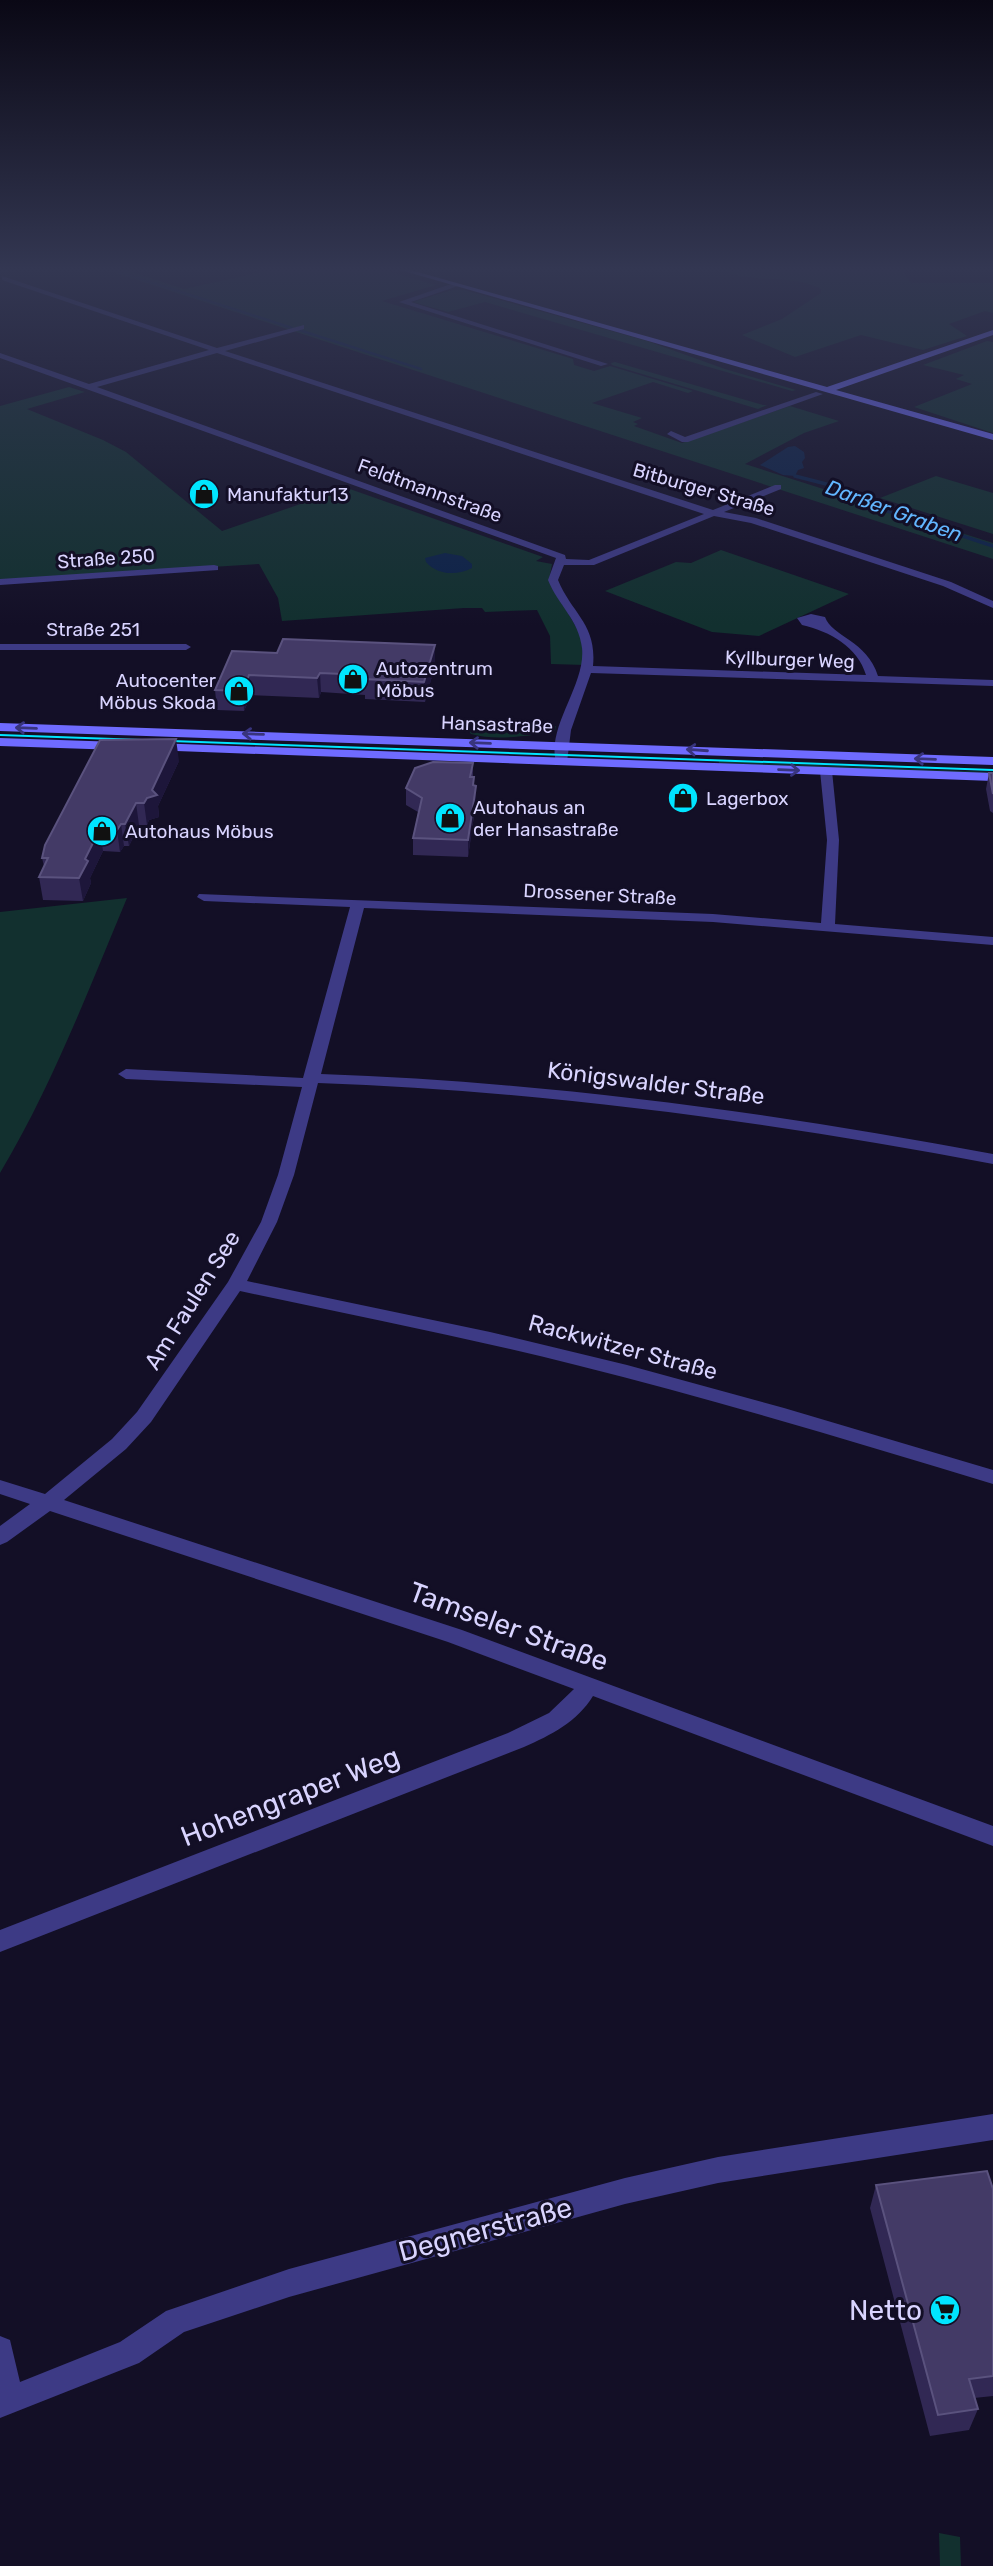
<svg xmlns="http://www.w3.org/2000/svg" width="993" height="2566" viewBox="0 0 993 2566" font-family="Rubik,sans-serif">
  <style>
    .green { fill: #12302f }
    .water { fill: #0c2248 }
    .lines { fill: none; stroke-linecap: round; stroke-linejoin: round }
    .stream-far1 { stroke: #0c2248; stroke-width: 2.5 }
    .stream { stroke: #0c2248; stroke-width: 3.5 }
    .street { fill: #3d3a85; fill-rule: evenodd }
    .secondary { fill: #6f6bff; fill-rule: evenodd }
    .tram { stroke: #00e5ff; stroke-width: 2 }
    .wall { fill: #312854 }
    .shaded-wall { fill: #1d163a }
    .building { fill: #433a66; stroke: #5a527e; stroke-width: 2 }
    .oneway { stroke: #38347d }
    .labels { text-anchor: middle; stroke-width: 6; stroke-linejoin: round; paint-order: stroke }
    .far-street-label { font-size: 19px; fill: #d9d4ff; stroke: #130f26 }
    .far-poi-label { font-size: 19px; fill: #d9d4ff; stroke: #130f26; text-anchor: start }
    .far-water-label { font-size: 21px; font-style: italic; fill: #62b6ff; stroke: #130f26 }
    .street-label { font-size: 23px; fill: #d9d4ff; stroke: #130f26 }
    .near-street-label { font-size: 28px; fill: #d9d4ff; stroke: #130f26 }
    .near-poi-label { font-size: 28px; fill: #d9d4ff; stroke: #130f26; text-anchor: end }
  </style>
  <rect width="100%" height="100%" fill="#130f26"/>
  <path class="green" d="M97,267H117L184,289L284,267H374L436,285L382,301L573,359L574,365L594,371L610,366L693,391L688,393L653,382L592,403L642,418L633,422L638,424L634,426L682,443L790,406L839,421L804,433L745,464L993,543V559Z
    M719,267L902,269L911,283H991L993,285V313L985,311L949,324L967,336L923,350L861,335L795,357L742,335L782,319L821,293V289C793,272 743,286 719,267Z
    M452,290H464L647,341L725,369L796,390L792,391L485,302L448,312L413,302Z
    M987,341L993,342V433L914,407L972,384L956,379L964,375L923,365Z
    M615,362L763,405H767L758,409L612,365L611,363Z
    M69,387L85,392L27,409L103,440L126,452L222,531L347,488L543,557L536,561L552,564L549,580L580,634L585,665L551,664L550,636L537,610L485,612L482,608H464L282,621L278,598L259,564L0,580V406Z
    M936,476L993,493V534L880,498Z
    M721,550L849,594L759,636L712,632L605,591L676,562L691,563Z
    M470,722L556,726L555,731C531,736 494,741 471,734L468,730Z
    M719,761L993,772V774L719,764Z
    M127,898C88,991 52,1086 0,1173V912Z
    M939,2533L960,2537L961,2566H940Z"/>
  <path class="water" d="M795,446L804,452L805,458L802,462L804,468L798,470L795,476L783,475L760,465L788,447Z
    M445,553L462,556L472,564V568C457,576 437,575 426,562L425,558Z"/>
  <g class="lines">
    <path class="stream-far1" d="M104,267L292,328
      M0,272L19,267
      M299,330L421,369"/>
    <path class="stream" d="M795,476L834,486L854,500L993,546"/>
    <path class="street" d="M227,267H278L274,269Z
      M2,276L217,348L304,325V329L225,351L713,510L775,485H781V489L724,512L756,518L951,582L993,601V608L943,586L751,523L714,516L594,565H564L558,580C572,614 597,624 593,666L866,675C858,647 829,631 802,625L797,618L811,614L825,617C832,637 867,640 878,676L993,680V686L591,673L571,730L567,762L557,765C544,729 586,686 582,648C579,620 558,605 548,580L556,558L0,358V353L89,384L209,350L2,280ZM217,353L704,514L589,560L566,559L565,555L97,387Z
      M454,283L461,285L411,302L608,364L601,366L399,302Z
      M816,392L823,394L688,442H682L667,434L671,431L685,437Z
      M214,565L218,566V570L0,585V579Z
      M0,644H186L191,647L186,650H0Z
      M826,767L832,771L839,840L835,924L993,937V945L713,922L364,908L321,1074C547,1082 770,1112 993,1154V1164C769,1122 546,1091 318,1083L294,1175L277,1222L247,1281L490,1332L627,1365L784,1408L993,1470V1484C855,1442 716,1400 576,1365C465,1337 352,1315 240,1291L151,1422L126,1449L64,1500L462,1630L993,1826V1846L593,1696C577,1722 551,1735 524,1747L0,1952V1930L508,1733L549,1713L574,1689L448,1642L50,1511L7,1542L0,1545V1526L30,1504L0,1494V1480L45,1494L112,1439L137,1412L228,1282L261,1222L278,1175L302,1087L126,1079L118,1074L126,1069L303,1078L350,907L204,901L197,897L199,894L713,914L821,923L827,840L820,771Z
      M993,2114V2140L718,2183L625,2204L289,2297L184,2332L139,2363L0,2418V2336L10,2340L20,2382L120,2342L166,2311L289,2269L625,2178L718,2157Z"/>
    <path class="secondary" d="M390,267H400L827,387L993,330V335L836,390L993,434V440Z
      M0,723L993,757V765L0,731Z
      M0,738L119,742L125,746L119,750L0,746Z
      M154,743L993,773V781L150,750V744Z"/>
    <path class="tram" d="M0,735L993,770"/>
  </g>
  <path class="wall" d="M435,645V665L425,702L365,699V695L321,692L319,698L251,695L244,711L217,710L215,690L277,653Z
    M179,761L158,806L159,817L149,820L147,825H139L129,846H124L120,852L103,851L90,878L91,883L83,901L43,900L39,877L44,866L42,858Z
    M473,763V777L476,802L468,857L413,855V838L418,812L406,805V788Z
    M989,773H993V813L990,811L986,789Z
    M876,2185L993,2189V2396L974,2398L978,2409L969,2430L930,2436L870,2208Z"/>
  <path class="shaded-wall" d="M435,645V665L425,702L424,682Z
    M320,673L321,692L319,698L317,678Z
    M249,675L251,695L244,711L243,691Z
    M176,739L179,761L158,806L159,817L149,820L147,825L144,803L152,790Z
    M476,786V802L468,857V840Z
    M136,803L139,825L129,846L125,824Z
    M121,824L124,846L120,852L117,830Z
    M100,829L103,851L90,878L91,883L83,901L79,878L85,859Z"/>
  <path class="building" d="M283,639L435,645L424,682L364,679L366,675L320,673L317,678L249,675L243,691L215,690L232,651L277,653Z
    M176,739L152,790L157,795L147,798L144,803H136L125,824H121L117,830L100,829L85,859L88,861L79,878L39,877L48,858H42L45,845L100,740Z
    M433,762L473,763L470,777H474L473,785L476,786L468,840L413,838L422,798L406,788L415,768Z
    M989,773H993V794Z
    M987,2171L993,2189V2376L969,2379L978,2409L938,2415L876,2185Z"/>
  <defs><path id="oneway-shaft" d="M-6 0H5M1.5-3L5.5 0L1.5 3" fill="none" stroke-width="1.6" stroke-linecap="round" stroke-linejoin="round" transform="scale(1.75)"/></defs>
  <g class="oneway">
    <use href="#oneway-shaft" transform="translate(26 728) rotate(-178)"/>
    <use href="#oneway-shaft" transform="translate(253 734) rotate(-178)"/>
    <use href="#oneway-shaft" transform="translate(480 743) rotate(-178)"/>
    <use href="#oneway-shaft" transform="translate(697 750) rotate(-176)"/>
    <use href="#oneway-shaft" transform="translate(925 759) rotate(-178)"/>
    <use href="#oneway-shaft" transform="translate(789 770) rotate(2)"/>
  </g>
  <linearGradient id="sky" x2="0" y2="1"><stop stop-color="#0a0815"/><stop offset="0.43" stop-color="#333752"/><stop offset="1" stop-color="#333752" stop-opacity="0"/></linearGradient>
  <rect width="993" height="626" fill="url(#sky)"/>
  <defs>
    <g id="shop-disc" transform="scale(1.575)"><circle r="9.5" fill="#00e5ff" stroke="#130f26"/><path d="M-5-2.5h2.3a2.7 3.5 0 0 1 5.4 0H5L5.5 6h-11ZM-1.5-2.5h3a1.5 2.3 0 0 0-3 0Z" fill="#111"/></g>
    <g id="supermarket-disc" transform="scale(1.575)"><circle r="9.5" fill="#00e5ff" stroke="#130f26"/><path d="M-6-5.5h2.5l.6 2H6L4.5 2H-2.5L-4.4-4H-6ZM-1.5 3.2a1.3 1.3 0 1 0 .1 0ZM3 3.2a1.3 1.3 0 1 0 .1 0Z" fill="#111"/></g>
  </defs>
  <g fill-rule="evenodd">
    <use href="#shop-disc" x="204" y="494"/>
    <use href="#shop-disc" x="353" y="679"/>
    <use href="#shop-disc" x="239" y="691"/>
    <use href="#shop-disc" x="683" y="798"/>
    <use href="#shop-disc" x="450" y="818"/>
    <use href="#shop-disc" x="102" y="831"/>
    <use href="#supermarket-disc" x="945" y="2310"/>
  </g>
  <g class="labels">
    <g class="far-street-label">
      <text transform="translate(704 489) rotate(16)" y="7">Bitburger Straße</text>
      <text transform="translate(430 490) rotate(20)" y="7">Feldtmannstraße</text>
      <text transform="translate(106 558) rotate(-4)" y="7">Straße 250</text>
      <text x="93" y="636">Straße 251</text>
      <text transform="translate(790 659) rotate(2)" y="7">Kyllburger Weg</text>
      <text transform="translate(497 724) rotate(2)" y="7">Hansastraße</text>
      <text transform="translate(600 894) rotate(3)" y="7">Drossener Straße</text>
    </g>
    <g class="far-poi-label">
      <text x="227" y="501">Manufaktur13</text>
      <text x="376" y="675">Autozentrum<tspan x="376" dy="22">Möbus</tspan></text>
      <text x="216" y="687" text-anchor="end">Autocenter<tspan x="216" dy="22">Möbus Skoda</tspan></text>
      <text x="706" y="805">Lagerbox</text>
      <text x="473" y="814">Autohaus an<tspan x="473" dy="22">der Hansastraße</tspan></text>
      <text x="125" y="838">Autohaus Möbus</text>
    </g>
    <g class="far-water-label">
      <text transform="translate(894 511) rotate(20)" y="7">Darßer Graben</text>
    </g>
    <g class="street-label">
      <text transform="translate(656 1083) rotate(7)" y="8">Königswalder Straße</text>
      <text transform="translate(192 1300) rotate(-58)" y="8">Am Faulen See</text>
      <text transform="translate(623 1347) rotate(15)" y="8">Rackwitzer Straße</text>
    </g>
    <g class="near-street-label">
      <text transform="translate(509 1626) rotate(20)" y="10">Tamseler Straße</text>
      <text transform="translate(290 1796) rotate(-21)" y="10">Hohengraper Weg</text>
      <text transform="translate(485 2229) rotate(-15)" y="10">Degnerstraße</text>
    </g>
    <g class="near-poi-label">
      <text x="922" y="2320">Netto</text>
    </g>
  </g>
</svg>
